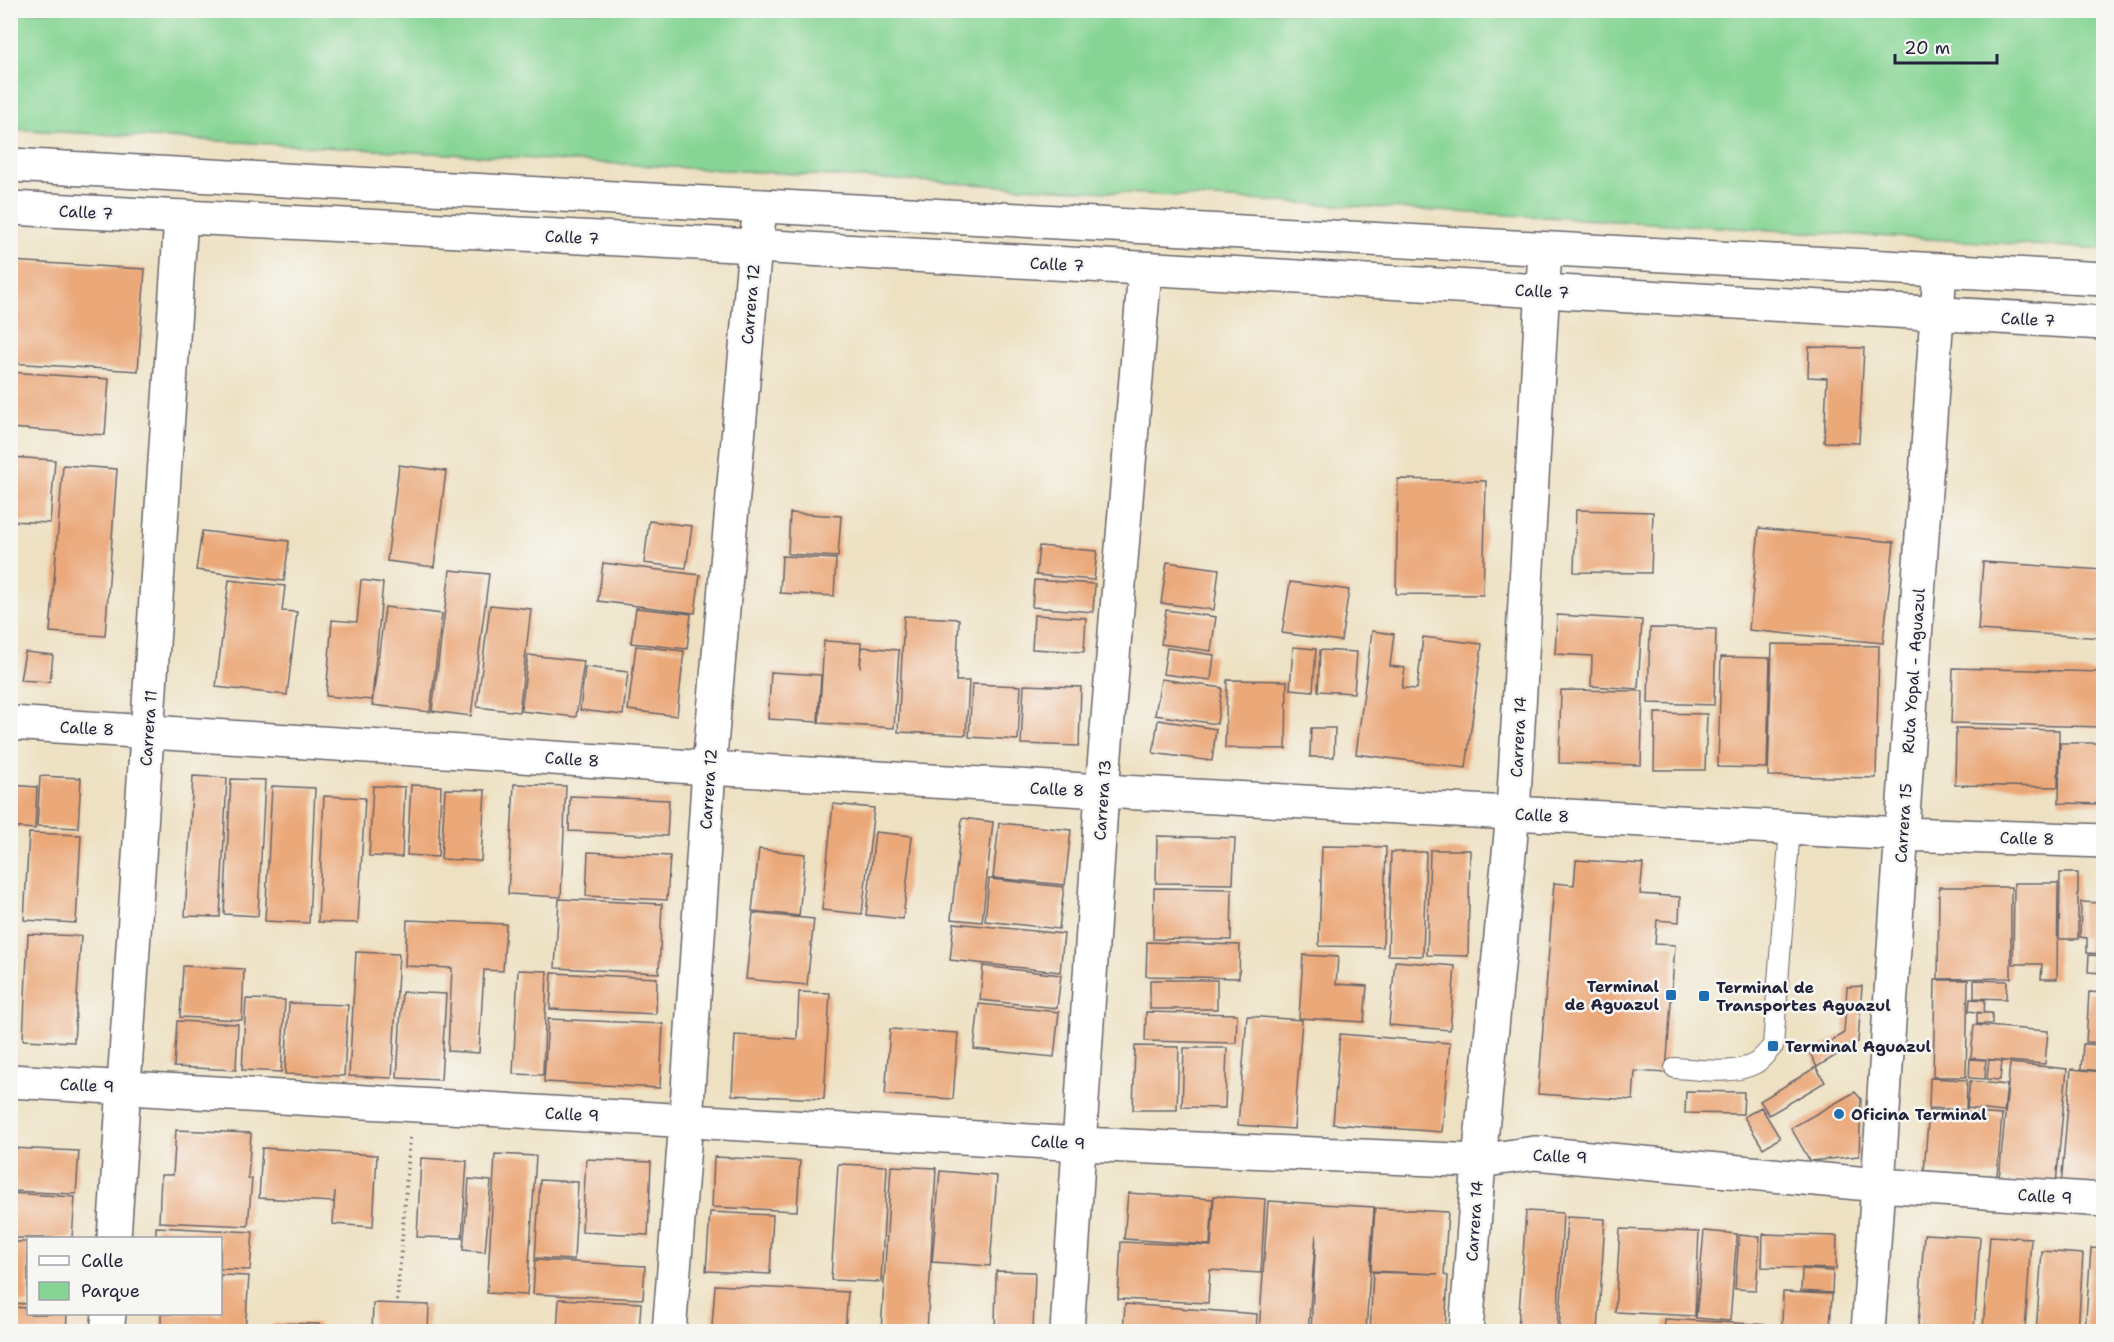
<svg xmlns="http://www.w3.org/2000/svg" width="2114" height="1342" viewBox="0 0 2114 1342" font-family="'Shantell Sans',sans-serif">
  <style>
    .green { fill: #87d594; stroke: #547c68; stroke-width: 1.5 }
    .building { fill: #eba879 }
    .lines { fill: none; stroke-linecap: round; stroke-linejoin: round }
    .lane-casing { stroke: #69656a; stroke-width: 22 }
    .street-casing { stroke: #69656a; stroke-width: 36 }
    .secondary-casing { stroke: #69656a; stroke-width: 36 }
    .path { stroke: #69656a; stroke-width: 4; stroke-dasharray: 1.5 4.5; stroke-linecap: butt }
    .lane { stroke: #fff; stroke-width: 20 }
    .street { stroke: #fff; stroke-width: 33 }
    .secondary { stroke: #fff; stroke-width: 33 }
    .poi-dot { fill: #1f6fb2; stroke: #f6f6f2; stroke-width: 2 }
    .labels { text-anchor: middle; stroke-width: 5; stroke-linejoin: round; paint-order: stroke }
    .street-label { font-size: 16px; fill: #22223b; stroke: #f6f6f2 }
    .poi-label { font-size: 16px; font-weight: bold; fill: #22223b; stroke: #f6f6f2; text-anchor: start }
  </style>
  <rect width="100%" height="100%" fill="#f6f6f2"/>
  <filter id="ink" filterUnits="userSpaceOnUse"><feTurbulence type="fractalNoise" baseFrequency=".0167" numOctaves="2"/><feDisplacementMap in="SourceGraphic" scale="12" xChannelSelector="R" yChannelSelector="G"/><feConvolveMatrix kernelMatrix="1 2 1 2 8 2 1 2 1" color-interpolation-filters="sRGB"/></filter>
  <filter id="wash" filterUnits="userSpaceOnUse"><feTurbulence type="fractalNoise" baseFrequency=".008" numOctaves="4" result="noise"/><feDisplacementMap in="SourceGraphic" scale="24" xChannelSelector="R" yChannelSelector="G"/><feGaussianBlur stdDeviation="1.35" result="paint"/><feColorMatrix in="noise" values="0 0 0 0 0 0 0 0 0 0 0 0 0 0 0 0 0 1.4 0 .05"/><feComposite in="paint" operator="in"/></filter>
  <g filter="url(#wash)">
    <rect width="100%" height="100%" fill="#eee1c2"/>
    <path class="green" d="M10,11H2103V249L11,129Z"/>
    <g id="blocks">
      <path class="building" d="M10,261L145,269L138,371L10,363Z
        M1809,347L1864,348L1859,443L1824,442L1827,378L1808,377Z
        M10,372L109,379L105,435L10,428Z
        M10,457L55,460L50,523L10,521Z
        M63,465L117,469L105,636L50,632Z
        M399,465L446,471L434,567L387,561Z
        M1398,479L1486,481L1483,595L1396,594Z
        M1576,510L1653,512L1651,573L1574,572Z
        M790,513L841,516L838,557L788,554Z
        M649,521L692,526L686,568L644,563Z
        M1759,528L1894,542L1883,643L1749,630Z
        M202,531L289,541L284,581L196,570Z
        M1039,546L1097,551L1094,580L1036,575Z
        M782,556L836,559L834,596L780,593Z
        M1167,562L1219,569L1214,610L1161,603Z
        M1983,562L2103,570V638L1978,630Z
        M603,563L700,575L695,613L598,601Z
        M450,570L489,574L471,716L432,711Z
        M229,580L285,586L282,611L297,612L287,695L216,687Z
        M361,580L383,583L372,700L326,696L332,620L357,622Z
        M1034,580L1095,584L1093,612L1032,607Z
        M1290,582L1349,590L1341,641L1282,633Z
        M490,605L531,609L519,712L477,707Z
        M385,607L442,614L430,712L372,705Z
        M636,608L691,614L687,649L631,643Z
        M1166,610L1216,617L1211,651L1161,644Z
        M1034,615L1086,618L1084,652L1032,649Z
        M1557,615L1642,620L1638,689L1591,686L1592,656L1555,654Z
        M904,616L959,619L956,681H969L966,735L898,732Z
        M1650,628L1716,629L1714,705L1648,703Z
        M1372,631L1394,634L1390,666L1405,668L1402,688L1417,689L1423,637L1482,644L1466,768L1356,754Z
        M824,641L861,643L860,668L862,647L899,650L894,728L819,723Z
        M1772,644L1879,646L1876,778L1768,776Z
        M636,646L684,651L677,716L628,710Z
        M1293,647L1316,649L1313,691L1290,689Z
        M1167,648L1214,655L1211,680L1163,674Z
        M1320,650L1357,652L1354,693L1318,691Z
        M25,652L53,655L50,682L20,680Z
        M528,655L584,661L576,717L521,711Z
        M1721,657L1770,658L1767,768L1718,767Z
        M585,667L628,672L623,715L580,710Z
        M1953,668L2103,672V727L1951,723Z
        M771,672L821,675L818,722L768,719Z
        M1161,679L1222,688L1217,724L1155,715Z
        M1227,680L1287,681L1286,749L1225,748Z
        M972,684L1021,686L1018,740L969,737Z
        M1024,685L1081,687L1079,746L1021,744Z
        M1561,690L1643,691L1641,765L1559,763Z
        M1655,713L1707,714L1705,770H1654Z
        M1158,720L1216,729L1212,761L1153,753Z
        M1311,728H1335L1334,757H1310Z
        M1956,728L2059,730L2058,787L1955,785Z
        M2060,743H2103V804L2059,803Z
        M40,776L81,778L78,828L37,826Z
        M193,776L227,778L220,917L185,916Z
        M231,779L265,780L258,916L224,914Z
        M514,784L566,786L561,897L508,894Z
        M10,785L37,787L35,829L10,827Z
        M411,785L441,786L438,857L407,855Z
        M272,786L315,788L309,923L265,921Z
        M373,786L405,787L402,857L369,856Z
        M445,789L485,790L481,861L441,859Z
        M324,796L365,798L358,923L318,922Z
        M570,796L669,800L667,836L569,831Z
        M833,804L874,808L862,914L822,910Z
        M962,818L993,822L982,922L951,919Z
        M999,823L1071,830L1065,885L993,878Z
        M875,832L912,836L903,919L866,915Z
        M29,833L81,835L76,923L24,920Z
        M1157,836L1235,838L1233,884L1156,883Z
        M1322,846L1386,847L1383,947L1319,946Z
        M759,849L805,854L799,916L752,911Z
        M1430,850H1470L1468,956L1427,955Z
        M588,852L670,856L667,900L586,896Z
        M1391,852H1426L1423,956L1388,955Z
        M1576,860L1643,864L1640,894L1680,897L1679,922L1657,920L1655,944L1675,945L1666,1073L1635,1071L1633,1100L1538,1094L1554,883L1574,885Z
        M2060,873H2078V939H2059Z
        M989,879L1064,887L1059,929L985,921Z
        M2014,883H2058L2057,979H2041L2042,964H2013Z
        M1939,887H2011V978L1938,979Z
        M1154,888L1232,889L1231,940L1153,939Z
        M559,899L662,904L659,973L555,968Z
        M2081,902L2103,903V954L2087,953V938L2080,937Z
        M753,913L814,919L807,985L746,979Z
        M407,920L506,924L503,971L484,970L479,1053L448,1051L452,968L405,966Z
        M954,923L1064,934L1060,972L950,960Z
        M28,934L81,936L74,1042L23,1040Z
        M1147,942L1240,945L1239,978L1146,976Z
        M356,952L399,954L392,1078L349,1076Z
        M1303,955L1338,957L1336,984L1367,986L1364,1022L1299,1018Z
        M2089,955L2103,956V973L2088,972Z
        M1395,961L1455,966L1450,1030L1389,1025Z
        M183,966L244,969L242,1020L180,1017Z
        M983,966L1061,975L1057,1008L980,1000Z
        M518,970L547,971L543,1075L513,1074Z
        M552,973L657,978L656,1014L550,1009Z
        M1150,980H1217V1009H1150Z
        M1935,980H1968L1966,1077H1933Z
        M1974,980L2007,981L2006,999L1974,998Z
        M1862,986L1858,1042L1817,1067L1810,1053L1844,1033L1847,987Z
        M402,992L446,994L441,1080L397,1078Z
        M799,992L830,993L824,1099L732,1095L735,1035L797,1039Z
        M2089,992L2103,993V1043L2086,1042Z
        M246,999L285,1000L281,1072L242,1070Z
        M1970,999L1985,1000L1984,1013L1969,1011Z
        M289,1003L348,1005L344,1076L285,1074Z
        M979,1004L1059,1012L1054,1057L974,1049Z
        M1146,1012L1237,1014L1236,1043L1145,1041Z
        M1977,1013H1992V1024H1977Z
        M1247,1016L1302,1020L1294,1129L1238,1125Z
        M548,1019L663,1024L660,1088L544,1082Z
        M177,1021L238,1024L236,1070L174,1067Z
        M1974,1025L2048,1031L2045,1064L1971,1058Z
        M890,1029L958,1033L953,1099L885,1095Z
        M1340,1034L1450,1043L1442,1132L1333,1124Z
        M2083,1044L2103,1045V1071L2081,1069Z
        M1135,1046L1179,1047L1177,1110H1133Z
        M1184,1048H1227L1225,1108L1182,1107Z
        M1970,1059L1986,1060L1985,1079L1969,1078Z
        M1989,1060L2002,1061L2000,1080L1987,1079Z
        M2010,1063L2067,1069L2056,1184L1999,1179Z
        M1816,1067L1825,1082L1769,1115L1760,1101Z
        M2071,1069L2103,1072V1190L2061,1186Z
        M1930,1078L1967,1080L1966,1110L1929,1108Z
        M1970,1081L2007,1085L2004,1112L1967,1108Z
        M1686,1091L1744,1092L1743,1114L1685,1113Z
        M1855,1092L1861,1099L1859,1156L1810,1161L1791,1128Z
        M1761,1107L1780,1138L1763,1148L1744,1117Z
        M1929,1110L2002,1115L1997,1176L1924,1171Z
        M176,1130L251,1133L248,1179H252L248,1226L159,1222L161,1175H173Z
        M10,1148L79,1151L76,1194L10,1191Z
        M262,1148L377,1155L373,1227L333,1224L335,1191L334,1202L259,1198Z
        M495,1154L536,1156L527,1295L487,1293Z
        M714,1157L800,1161L797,1211L712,1207Z
        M421,1158L467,1161L462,1238L417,1237Z
        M586,1159L651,1162L648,1235L582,1232Z
        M838,1164L887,1166L881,1282L831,1280Z
        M891,1166L936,1168L927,1332H881Z
        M940,1171L997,1176L990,1266L932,1262Z
        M469,1179L491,1181L485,1252L463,1250Z
        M540,1180L578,1182L574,1260L535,1258Z
        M10,1193L75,1197L72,1238H10Z
        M1128,1193L1213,1199L1210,1245L1124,1239Z
        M1214,1196L1265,1199L1261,1273L1210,1270L1208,1303L1118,1299L1121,1242L1211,1246Z
        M1268,1201L1374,1207L1366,1332H1311L1316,1234L1308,1332H1259Z
        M1375,1208L1448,1212L1444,1275L1448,1276L1445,1332H1370L1373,1272L1438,1274L1371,1271Z
        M1526,1211L1563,1213L1557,1330L1518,1328Z
        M710,1212L773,1215L770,1274L706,1271Z
        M1567,1217L1605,1219L1598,1332L1559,1331Z
        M156,1227L253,1232L250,1270L220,1269V1238H156Z
        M1620,1229L1699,1232L1695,1316L1615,1312Z
        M1704,1231L1737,1234L1730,1321L1696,1318Z
        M1763,1234L1837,1236L1836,1269L1762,1267Z
        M1924,1234L1980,1237L1974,1330L1918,1327Z
        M1739,1235L1760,1237L1756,1290L1735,1289Z
        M1990,1236L2031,1238L2025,1331L1983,1329Z
        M12,1242H28V1304L10,1303Z
        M2091,1248L2103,1249V1332H2085Z
        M2042,1251L2083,1254L2078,1332H2036Z
        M535,1260L645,1266L643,1299L533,1294Z
        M1802,1269L1833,1271L1832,1293L1801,1291Z
        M996,1271L1035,1272L1033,1332H995Z
        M220,1275L249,1276L245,1332L161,1328V1314H220Z
        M715,1285L848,1292L845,1332H801L712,1327Z
        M1783,1292L1832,1294L1830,1328L1782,1326Z
        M559,1299L641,1303L639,1332H557Z
        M373,1303L429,1305L428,1332H372Z
        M1125,1304L1257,1314L1256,1332H1123Z
        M10,1307L28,1308V1314H67L66,1332H10Z
        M1665,1319L1770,1325L1769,1332H1664Z
        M274,1323L319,1324V1332H273Z
        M1775,1327L1818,1330V1332H1775Z"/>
    </g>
  </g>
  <g filter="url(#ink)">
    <use href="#blocks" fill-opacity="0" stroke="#69656a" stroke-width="1.5"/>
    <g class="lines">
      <g class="lane-casing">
        <path id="lane" d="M1675,1068C1700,1069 1733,1076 1756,1063C1762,1059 1768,1051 1773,1046L1790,828H1800"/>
      </g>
      <g class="street-casing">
        <path id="street" d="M10,723L709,768L1102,791L1902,834L2104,841
          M10,1081L1080,1144L1479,1161L1535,1153L1879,1185L2104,1200
          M114,1238L181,217
          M107,1332L109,1314
          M669,1332L686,1121L709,768L755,246L761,206
          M1067,1332L1102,791L1145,269
          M1466,1332L1479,1161L1513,813L1545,250
          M1868,1332L1940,270"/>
      </g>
      <g class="secondary-casing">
        <path id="secondary" d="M10,165L2104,279
          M10,208L755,246L2104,323"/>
      </g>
      <path class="path" d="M397,1301L410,1138"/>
      <use href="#lane" class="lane"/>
      <use href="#street" class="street"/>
      <use href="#secondary" class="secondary"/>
    </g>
  </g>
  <g class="poi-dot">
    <rect x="1665" y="989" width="12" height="12" rx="3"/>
    <rect x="1698" y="990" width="12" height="12" rx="3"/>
    <rect x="1767" y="1040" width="12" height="12" rx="3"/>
    <circle cx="1839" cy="1114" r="6"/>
  </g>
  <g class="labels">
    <g class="street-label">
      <text transform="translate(86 212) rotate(3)" y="6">Calle 7</text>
      <text transform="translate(572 237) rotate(3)" y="6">Calle 7</text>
      <text transform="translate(1057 264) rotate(3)" y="6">Calle 7</text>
      <text transform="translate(1542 291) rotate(3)" y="6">Calle 7</text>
      <text transform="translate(750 304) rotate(-85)" y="6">Carrera 12</text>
      <text transform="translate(2028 319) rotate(3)" y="6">Calle 7</text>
      <text transform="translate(1913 671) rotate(-86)" y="6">Ruta Yopal - Aguazul</text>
      <text transform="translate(87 728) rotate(3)" y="6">Calle 8</text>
      <text transform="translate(148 728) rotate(-86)" y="6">Carrera 11</text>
      <text transform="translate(1518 737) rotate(-87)" y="6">Carrera 14</text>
      <text transform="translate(572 759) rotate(4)" y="6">Calle 8</text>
      <text transform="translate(708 789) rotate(-86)" y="6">Carrera 12</text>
      <text transform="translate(1057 789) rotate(3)" y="6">Calle 8</text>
      <text transform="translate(1102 800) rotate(-86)" y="6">Carrera 13</text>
      <text transform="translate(1542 815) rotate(3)" y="6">Calle 8</text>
      <text transform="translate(1903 823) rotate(-86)" y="6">Carrera 15</text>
      <text transform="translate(2027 838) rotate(2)" y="6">Calle 8</text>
      <text transform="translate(87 1085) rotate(3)" y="6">Calle 9</text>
      <text transform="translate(572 1114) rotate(3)" y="6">Calle 9</text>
      <text transform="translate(1058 1142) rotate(3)" y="6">Calle 9</text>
      <text transform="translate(1560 1156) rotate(3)" y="6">Calle 9</text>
      <text transform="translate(2045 1196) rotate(4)" y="6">Calle 9</text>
      <text transform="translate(1474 1221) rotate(-86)" y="6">Carrera 14</text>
    </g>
    <g class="poi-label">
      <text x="1659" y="992" text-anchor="end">Terminal<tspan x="1659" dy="18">de Aguazul</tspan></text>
      <text x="1716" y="993">Terminal de<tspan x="1716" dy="18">Transportes Aguazul</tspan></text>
      <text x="1785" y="1052">Terminal Aguazul</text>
      <text x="1851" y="1120">Oficina Terminal</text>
    </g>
  </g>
  <rect width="2114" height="1342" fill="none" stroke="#f6f6f2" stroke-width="36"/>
  <rect x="27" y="1237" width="195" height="78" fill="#f6f6f2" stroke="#a1a1a9" stroke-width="1.5"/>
  <rect x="39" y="1256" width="30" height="9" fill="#ffffff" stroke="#a1a1a9" stroke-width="1.5"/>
  <text x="81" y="1267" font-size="18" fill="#22223b">Calle</text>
  <rect x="39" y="1282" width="30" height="18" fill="#87d594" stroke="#a1a1a9" stroke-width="1.5"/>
  <text x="81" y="1297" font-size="18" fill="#22223b">Parque</text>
  <path d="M1895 54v9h102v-9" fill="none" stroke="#22223b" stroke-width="3"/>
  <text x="1904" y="54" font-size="18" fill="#22223b" stroke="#f6f6f2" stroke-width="4.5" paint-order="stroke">20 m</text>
</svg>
